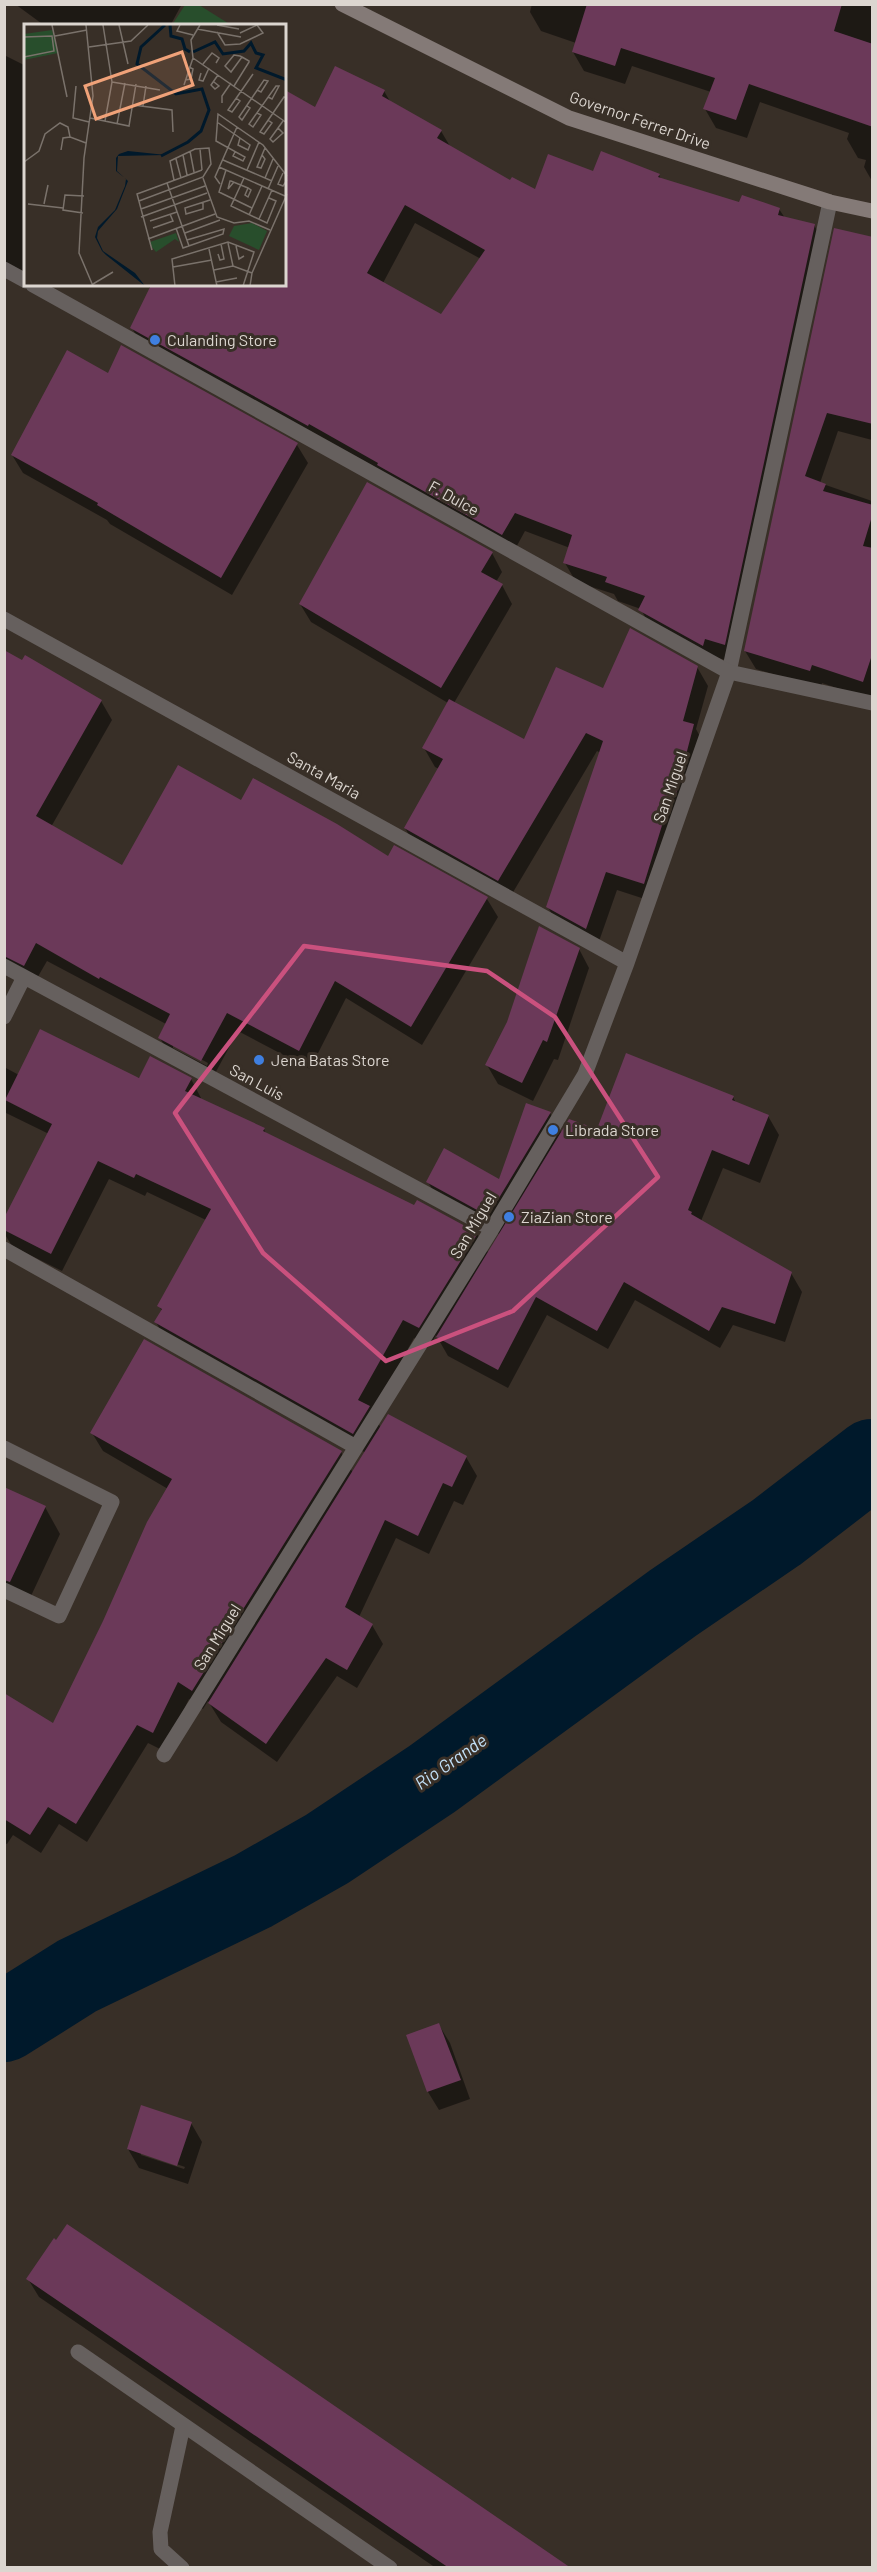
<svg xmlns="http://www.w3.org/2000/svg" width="877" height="2572" viewBox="0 0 877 2572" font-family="Barlow,sans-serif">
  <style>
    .park { fill: #284e2c }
    .shadow { fill: #0007; fill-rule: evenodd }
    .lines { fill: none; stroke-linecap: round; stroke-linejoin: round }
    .river { stroke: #00192b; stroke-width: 80 }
    .building { fill: #6b3959; fill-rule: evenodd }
    .lane { stroke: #66605e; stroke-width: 15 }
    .street { stroke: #66605e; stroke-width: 15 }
    .secondary { stroke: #847a77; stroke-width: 15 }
    .marked { fill: none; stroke: #ca517e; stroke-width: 4.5; stroke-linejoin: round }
    .shop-dot { fill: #3f7fe0; stroke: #382f27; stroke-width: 2 }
    .labels { text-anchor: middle; stroke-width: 6; stroke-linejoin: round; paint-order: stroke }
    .street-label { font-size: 16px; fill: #dcd6d0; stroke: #382f27 }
    .poi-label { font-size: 16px; fill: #dcd6d0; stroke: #382f27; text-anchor: start }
    .water-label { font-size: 18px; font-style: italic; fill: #c2e0f8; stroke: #382f27 }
    .inset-river { fill: none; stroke: #00192b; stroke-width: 3 }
    .inset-road { fill: none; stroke: #7a726b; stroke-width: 1.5 }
    .view { fill: #f0a279; fill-opacity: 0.15; stroke: #f0a279; stroke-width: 3 }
    .inset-edge { fill: none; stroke: #dcd6d0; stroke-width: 3 }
  </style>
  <rect width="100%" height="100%" fill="#382f27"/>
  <path class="park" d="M185,5H199L231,25H172Z"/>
  <path class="shadow" d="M15,4H182L170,26H45Z
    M872,4V181L864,167L866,160L858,158L847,139L849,133L760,102L747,138L716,128L705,109L711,92L632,66L625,84L584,71L573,52L576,43L541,31L530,12L532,4Z
    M4,55L26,66V267L19,279L4,275Z
    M384,91L391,103L441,131L451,148L511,182L536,192L594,173L659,175L661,179L740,204L779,209L785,218L814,225L825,244L735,663L715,657L651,629L641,609L618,601L614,594L576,582L565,563L570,548L525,531L513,553L142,346L132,328L150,289L148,285H285V92L315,109ZM415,223L481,259L442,316L383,283Z
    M872,239V440L838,431L820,483L872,501V700L822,683L821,689L756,669L745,651Z
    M109,375L297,445L308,463L232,595L110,524L107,520L23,473L12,455Z
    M492,553L502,572L496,582L502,585L512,604L454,703L524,741L603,690L697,667L708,686L696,729L704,744L654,902L617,890L597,947L558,926L548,907L601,753L597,751L509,899L416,847L405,828L439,769L435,767L424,748L448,703L311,622L300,604Z
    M4,652L101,701L112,720L51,827L123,867L241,802L487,899L498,917L422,1045L346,998L310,1069L238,1031L212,1079L171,1057L160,1038L166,1024L47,961L36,980L4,962ZM173,1044L208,1063L207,1066L173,1048Z
    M579,949L589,968L558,1060L554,1059L533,1101L498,1084L487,1065Z
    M4,1067L19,1075L191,1079L201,1098L200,1100L264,1129L266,1134L415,1207L477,1234L489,1254L501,1235L439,1201L428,1182L500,1181L550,1113L562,1134L598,1131L733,1097L736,1103L768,1116L779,1135L760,1183L723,1168L701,1221L791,1273L802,1292L785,1342L733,1325L720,1348L635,1300L608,1349L547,1315L508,1388L448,1356L436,1335L430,1346L414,1338L372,1413L381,1428L466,1457L477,1476L463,1505L454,1501L429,1554L396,1538L359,1617L372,1625L383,1644L357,1688L337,1676L277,1762L221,1722L208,1701L203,1709L189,1699L164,1751L148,1743L87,1842L59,1824L41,1853L13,1835L7,1844L4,1843V1695L53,1725L168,1489L103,1451L92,1433L341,1452L353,1473L366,1453L166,1341L156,1322L162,1311L159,1306L206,1220L147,1192L145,1196L109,1179L62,1271L12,1246L4,1233V1221L49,1134L4,1112Z
    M4,1488L45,1507L60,1534L31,1596L4,1583Z
    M439,2025L450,2043L470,2099L439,2110L428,2092L408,2036Z
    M191,2123L202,2142L188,2184L139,2168L128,2149ZM141,2152L185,2167L184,2169L141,2155Z
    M28,2279L569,2568H436L39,2297Z"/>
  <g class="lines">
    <path class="river" d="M4,2022L77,1976L253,1891L327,1849L432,1779L673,1603L777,1532L872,1459"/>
  </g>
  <path class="building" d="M587,4H842L834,31L873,44V127L749,84L736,120L703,109L715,78L621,48L615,66L572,52Z
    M335,66L385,90L382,96L442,130L437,138L510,180L512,177L535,189L548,154L593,171L601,151L660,174L658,177L739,202L742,195L780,208L778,215L815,224L725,645L705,639L703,646L638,610L645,596L605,582L607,577L563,563L572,535L515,513L502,535L377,465L378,463L309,424L308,426L130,328L151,285H285V90L315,107ZM405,205L485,250L441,314L367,273Z
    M834,228L873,237V424L827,413L805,476L826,484L823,491L873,505V513L863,546L873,548V652L863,682L812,665L810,671L744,651Z
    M121,345L298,443L221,578L97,505L98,503L11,455L67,350L108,373Z
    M367,482L493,552L481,572L503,584L441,688L299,604Z
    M630,628L698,666L683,721L694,724L676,794L672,793L644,884L606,872L586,929L546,907L603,741L586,733L498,881L404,828L443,759L422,748L449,699L524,739L556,667L603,688Z
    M4,650L22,660L25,655L102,700L36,816L122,865L178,765L241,800L253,778L337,824L388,856L394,845L488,897L411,1027L335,981L299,1051L227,1013L201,1061L158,1038L170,1014L100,977L99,979L36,943L24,966L4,956Z
    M539,926L580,948L547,1042L543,1040L522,1083L485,1065L507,1022Z
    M40,1029L139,1078L150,1056L192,1078L185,1091L265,1128L263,1131L414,1205L417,1200L478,1233L419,1328L403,1320L358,1400L370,1406L353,1434L154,1322L162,1309L157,1306L211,1209L136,1174L134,1178L98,1161L51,1254L4,1230V1218L52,1124L5,1100Z
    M626,1053L734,1096L732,1100L769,1115L749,1165L712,1150L688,1210L692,1212L691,1214L792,1272L775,1324L722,1307L709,1331L624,1282L597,1331L536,1297L498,1370L436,1337L569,1119L597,1129Z
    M526,1103L551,1112L488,1216L426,1182L444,1148L499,1179Z
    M144,1339L342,1451L192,1691L178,1682L153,1733L137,1725L76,1824L48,1807L30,1835L4,1819V1693L53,1723L103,1621L147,1522L172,1479L90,1433Z
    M388,1414L467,1456L452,1487L443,1483L418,1536L385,1520L345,1607L373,1624L347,1670L326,1658L266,1744L208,1703Z
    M4,1487L46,1506L10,1582L4,1580Z
    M439,2023L461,2080L427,2092L406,2035Z
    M141,2105L192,2122L177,2166L127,2149Z
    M67,2224L230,2334L571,2568H449L26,2279L54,2238L56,2240Z"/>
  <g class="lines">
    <path class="lane" d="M729,672L830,202
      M4,1448L112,1502L59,1616L4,1590"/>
    <path class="street" d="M4,269L26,281
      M33,285L729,672L872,703
      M4,619L627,963
      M4,966L492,1229
      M4,1017L24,977
      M4,1249L356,1447
      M164,1755L492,1229L585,1074L627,963L729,672
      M78,2352L390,2568
      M182,2568L161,2549L160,2532L183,2426"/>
    <path class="secondary" d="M342,4L569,118L830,202L872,211"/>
  </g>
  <path class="marked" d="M304,946L487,971L555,1017L658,1177L513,1311L386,1361L263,1253L175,1113Z"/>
  <g class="shop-dot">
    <circle cx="155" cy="340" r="6"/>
    <circle cx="259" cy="1060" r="6"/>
    <circle cx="553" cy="1130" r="6"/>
    <circle cx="509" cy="1217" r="6"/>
  </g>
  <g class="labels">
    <g class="street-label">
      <text transform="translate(640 120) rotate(19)" y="6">Governor Ferrer Drive</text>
      <text transform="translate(454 498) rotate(29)" y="6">F. Dulce</text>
      <text transform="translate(324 775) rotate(29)" y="6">Santa Maria</text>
      <text transform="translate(670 787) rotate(-71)" y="6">San Miguel</text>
      <text transform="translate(257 1082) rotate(28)" y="6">San Luis</text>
      <text transform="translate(473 1225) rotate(-59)" y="6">San Miguel</text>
      <text transform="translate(217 1637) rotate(-58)" y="6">San Miguel</text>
    </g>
    <g class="poi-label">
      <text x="167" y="346">Culanding Store</text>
      <text x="271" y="1066">Jena Batas Store</text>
      <text x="565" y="1136">Librada Store</text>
      <text x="521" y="1223">ZiaZian Store</text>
    </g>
    <g class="water-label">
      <text transform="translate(451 1762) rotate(-35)" y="6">Rio Grande</text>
    </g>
  </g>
  <g transform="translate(24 24)">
    <rect width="262" height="262" fill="#382f27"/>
    <path d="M228,199L243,207L235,226L205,212L210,202Z" fill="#284e2c"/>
    <path d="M28,6L34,29L0,36V10Z" fill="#284e2c"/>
    <path d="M152,209L155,218L151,215L132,228L127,222L126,218Z" fill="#284e2c"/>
    <path d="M104,127L142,131L94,132L93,147L104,157L93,185L74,207L73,214L79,227L111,249L121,262L82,231L78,227L71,213L74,203L91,186L101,162L102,155L92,147V134L95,130Z" fill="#00192b"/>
    <path class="inset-river" d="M146,1L147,12L158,15L161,25L166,28M169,28L191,18L199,30L220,27L227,19L232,29L239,31L232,44L263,56M137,132L164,118L177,107L185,86L178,65L152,70L113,40L117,23L141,1"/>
    <path class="inset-road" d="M28,1L43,73M62,1L69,72L60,134L55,229L69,262M79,1L88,58L81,97M95,1L104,40M156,1L153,7L169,11M193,1L215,5M173,5L217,13M193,8L201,21L216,20L239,9L233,1L216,9M31,12L63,6M0,13L28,12L30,27L0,33M65,23L107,17L124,1M169,34L263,99M179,40L188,29L195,34L192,39M177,49L175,56L179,57L185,44M161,56L167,55L169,45L165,43M88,58L136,66M190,58L195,62L191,65L187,61L194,51M160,61L169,34L167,16L176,1M52,62L49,94L65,98M210,62L225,38V37L218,33L216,32L210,31L201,42L207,48L218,33M212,74L216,77L208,88L204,86L229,50M198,79V72L207,59M109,81L148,86L149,108M119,82L122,62M223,82L226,84L218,96L215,93L240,56L244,57L237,68L233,66M233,89L237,91L229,103L225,100L252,62H255L248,75L244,73M66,94L105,102L112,60M244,96L248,99L240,110L236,108L260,73L263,74M193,98L226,121L224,126L214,121L216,114M93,100L101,59M254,104L259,109L249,118L246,115L254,104L259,97M176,125L178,146M37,126L39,114L46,113M166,127L170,148M211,128L209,132L219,137L221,133L192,117L194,90L239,121L263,152M159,131L163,151M238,131L241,135L237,144L233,143L238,131L241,124M152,135L157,154M199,136L248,157M0,138L15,127L21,110L36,99L44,103L46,113L62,119M195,143L261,172M202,146L195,168L228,184M223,146L235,118M259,149L254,160L259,162L263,156M179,154L193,193L210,199L225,197L246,206M220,154L207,182L243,199L252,177L245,174M241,154L249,135M210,158L204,165L206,157H207L224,164L227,166L224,173L221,171L224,164M143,159L165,222M196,160L191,153L213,103M244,165L254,142M115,177L179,153L187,140L185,124L171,125L146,137L150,156M179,178V185L162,190L161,184L186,176M4,180L39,184M20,180L24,161M117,185L181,162M59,189L39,186L41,171L60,172M225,191L238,162M117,193L183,169M235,195L248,166M126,197L153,188M129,204L149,197L146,190M152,204L159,224L199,210L200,205L163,216M161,209L196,196M124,215L191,190M204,219L209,242M212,222L215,235L220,232M185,225L193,262M128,226L113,170L178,146M194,230L196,236L200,235L197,220M149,243L188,236M190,246L209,242L228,249M192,258L213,254M69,260L89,248M151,262L148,235L204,218L230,228L219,262M226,262L228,249L263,170"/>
    <path class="view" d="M158,28L169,61L72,95L61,62Z"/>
    <rect width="262" height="262" class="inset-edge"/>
  </g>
  <rect width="877" height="2572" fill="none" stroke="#dcd6d0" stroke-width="12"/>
</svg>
